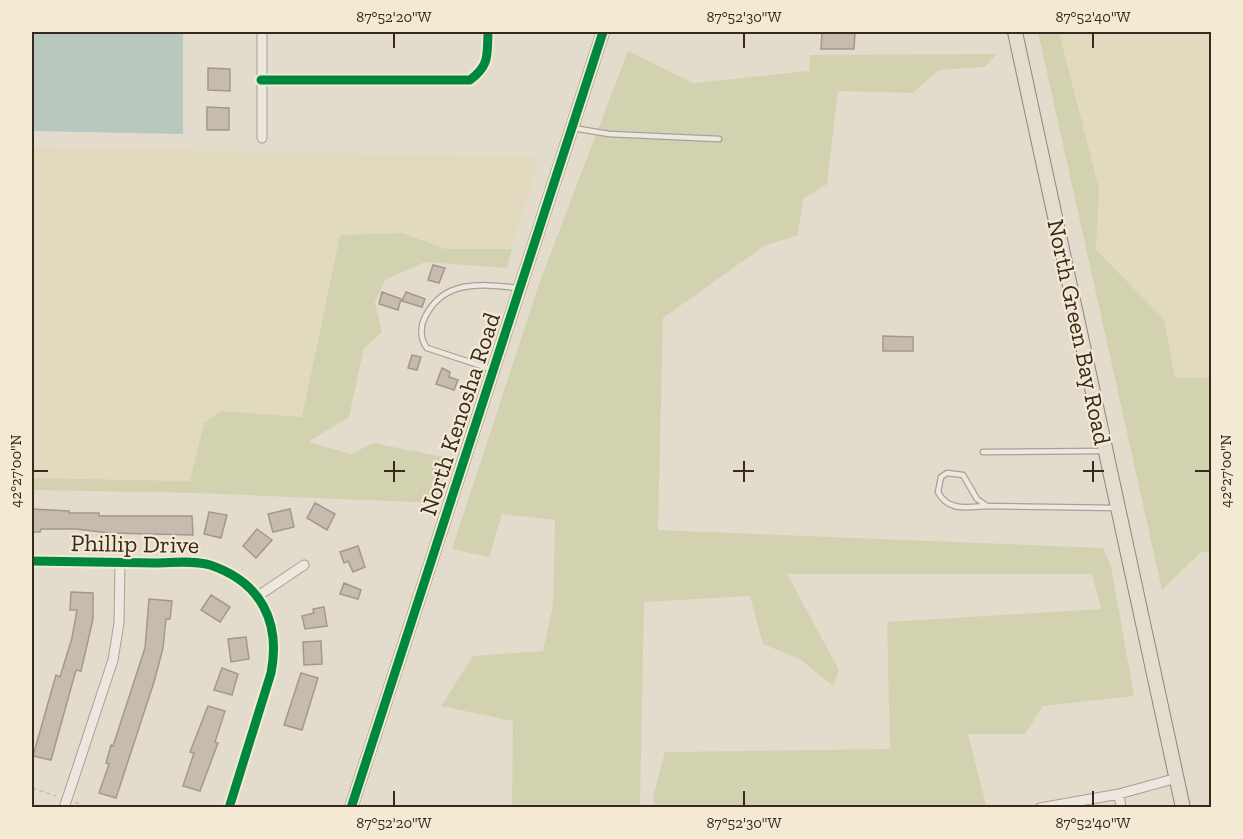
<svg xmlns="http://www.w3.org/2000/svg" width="1243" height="839" viewBox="0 0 1243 839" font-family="'Zilla Slab',serif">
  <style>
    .farmland { fill: #e2dabe }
    .green { fill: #d3d2b0 }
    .water { fill: #b8c8be }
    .building { fill: #c7baae; stroke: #a3988d; stroke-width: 1.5 }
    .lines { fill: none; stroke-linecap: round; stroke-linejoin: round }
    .lane-casing { stroke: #a8a196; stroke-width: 7 }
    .street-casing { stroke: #a8a196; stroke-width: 11 }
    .secondary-casing { stroke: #989186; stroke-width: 14 }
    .primary-casing { stroke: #8e877d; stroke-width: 16 }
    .path { stroke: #c4beb5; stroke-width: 1.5; stroke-dasharray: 4.5 3; stroke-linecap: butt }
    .lane { stroke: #ece7df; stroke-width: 4.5 }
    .street { stroke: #ece7df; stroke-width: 9 }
    .secondary { stroke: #ece7df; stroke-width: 12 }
    .primary { stroke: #e3ddd0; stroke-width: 14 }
    .cycleway-casing { stroke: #f4e9d3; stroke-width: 13 }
    .cycleway { stroke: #00873e; stroke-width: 9 }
    .ticks { fill: none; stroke: #37291e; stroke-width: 2 }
    .labels { text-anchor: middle; stroke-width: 4.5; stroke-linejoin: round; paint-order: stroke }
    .street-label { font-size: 24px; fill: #37291e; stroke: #f4e9d3 }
    .neatline { fill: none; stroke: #37291e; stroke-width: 2 }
    .ticks-label { font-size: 15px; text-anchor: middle; fill: #37291e }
  </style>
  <rect width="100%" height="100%" fill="#e3dccd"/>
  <path class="farmland" d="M1059,32H1211V378H1175L1164,319L1096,250L1099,189Z
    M32,147L539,157L512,249H446L402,233L340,235L302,417L221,411L204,423L190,481L32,478Z"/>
  <path class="green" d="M1038,32H1059L1099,189L1096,250L1164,319L1175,378H1211V552H1201L1162,590Z
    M628,51L693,83L809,71L810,55L997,54L985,67L939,70L913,93L838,91L827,184L803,199L798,235L764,246L663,318L658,530L1103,548L1111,566L1134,696L1043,706L1025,734H968L986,805L917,808L655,807L653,797L665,752L890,749L887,622L1101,609L1092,574H787L839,670L833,686L801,660L763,644L750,596L644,602L640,807H512L513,721L441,706L473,656L543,651L553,605L555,520L502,514L489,557L452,549L540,281Z
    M402,233L446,249H512L507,268L425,262L385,280L375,302L382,332L364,348L349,417L308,442L351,454L373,443L449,458L437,503L195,493L32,490V478L190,481L204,423L221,411L302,417L340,235Z"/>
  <path class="water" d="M32,32H183V134L32,131Z"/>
  <path class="building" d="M822,32H855L854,49H821Z
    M208,68L230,69V91L208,90Z
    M207,107L229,108V130H207Z
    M433,265L445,268L439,283L428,280Z
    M382,292L401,299L398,310L379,304Z
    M406,292L425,299L422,307L402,301Z
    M883,336L913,337V351H883Z
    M412,355L421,357L417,370L408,368Z
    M442,368L450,372L449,377L458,380L454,390L436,384Z
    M315,503L335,514L327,530L307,518Z
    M32,509L69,511V513H99V516H192L193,535L109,533L76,529H41L40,532H32Z
    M290,509L294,527L273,532L268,514Z
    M209,512L227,515L221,538L204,534Z
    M257,529L272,540L256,558L243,546Z
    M358,546L365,567L353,572L348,561L344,563L340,552Z
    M344,583L361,590L358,599L340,594Z
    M71,592L93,593V619L81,671L76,670L51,760L33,756L56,675L60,677L72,638L77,610H70Z
    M211,595L230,607L220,622L201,610Z
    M149,599L172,601L170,619H166L163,648L154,682L116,798L99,793L109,764L106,763L111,745L113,746L145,648Z
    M324,607L327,626L305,629L302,616L314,613L313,609Z
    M246,637L249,659L231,662L228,639Z
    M321,641L322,664L304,665L303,642Z
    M222,668L238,674L232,695L214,690Z
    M301,673L318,678L302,730L284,725Z
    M208,706L225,711L215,742L218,743L200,791L183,786L194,753L190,752Z"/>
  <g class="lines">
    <g class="lane-casing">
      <path id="lane" d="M573,128L609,134L719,139
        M491,369L427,348C420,339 420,327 425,317C444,279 481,284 519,288
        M983,452L1104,451
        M987,506C968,507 948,512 938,492L941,477L947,473L963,475L977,499L987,506L1116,508"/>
    </g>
    <g class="street-casing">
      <path id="street" d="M262,32V138
        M261,80H470C490,65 487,55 488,32
        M32,561C73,562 114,562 155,563C172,563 194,560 210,565C261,582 281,622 271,673L229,808
        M258,596L304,565
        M1119,794L1121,808
        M64,808L113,660L119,623L120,562
        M1040,808L1119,794L1177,778"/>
    </g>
    <g class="secondary-casing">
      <path id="secondary" d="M351,808L603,32"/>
    </g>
    <g class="primary-casing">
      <path id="primary" d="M1015,32L1183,808"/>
    </g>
    <path class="path" d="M32,788L56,796
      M75,802L89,808"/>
    <use href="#lane" class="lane"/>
    <use href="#street" class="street"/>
    <use href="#secondary" class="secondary"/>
    <use href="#primary" class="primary"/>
    <g class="cycleway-casing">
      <path id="cycleway" d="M261,80H470C490,65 487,55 488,32
        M32,561C73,562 114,562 155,563C172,563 194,560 210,565C261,582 281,622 271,673L229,808
        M351,808L603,32"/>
    </g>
    <use href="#cycleway" class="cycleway"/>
  </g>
  <path class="ticks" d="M394,33V48M744,33V48M1093,33V48M394,461V482M744,461V482M1093,461V482M33,471H48M384,471H405M733,471H754M1083,471H1104M1195,471H1210M394,791V806M744,791V806M1093,791V806"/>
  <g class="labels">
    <g class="street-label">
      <text transform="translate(1079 332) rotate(78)" y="8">North Green Bay Road</text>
      <text transform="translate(460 414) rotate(-72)" y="8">North Kenosha Road</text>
      <text transform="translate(135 544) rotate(1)" y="8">Phillip Drive</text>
    </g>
  </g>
  <rect width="1243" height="839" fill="none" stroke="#f4e9d3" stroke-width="66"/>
  <rect x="33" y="33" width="1177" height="773" class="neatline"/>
  <g class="ticks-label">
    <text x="394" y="22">87°52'20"W</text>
    <text x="744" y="22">87°52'30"W</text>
    <text x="1093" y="22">87°52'40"W</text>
    <text transform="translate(1226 471) rotate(-90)" y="5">42°27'00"N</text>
    <text transform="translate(16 471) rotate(-90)" y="5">42°27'00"N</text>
    <text x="394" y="828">87°52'20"W</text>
    <text x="744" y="828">87°52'30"W</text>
    <text x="1093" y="828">87°52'40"W</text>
  </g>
</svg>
